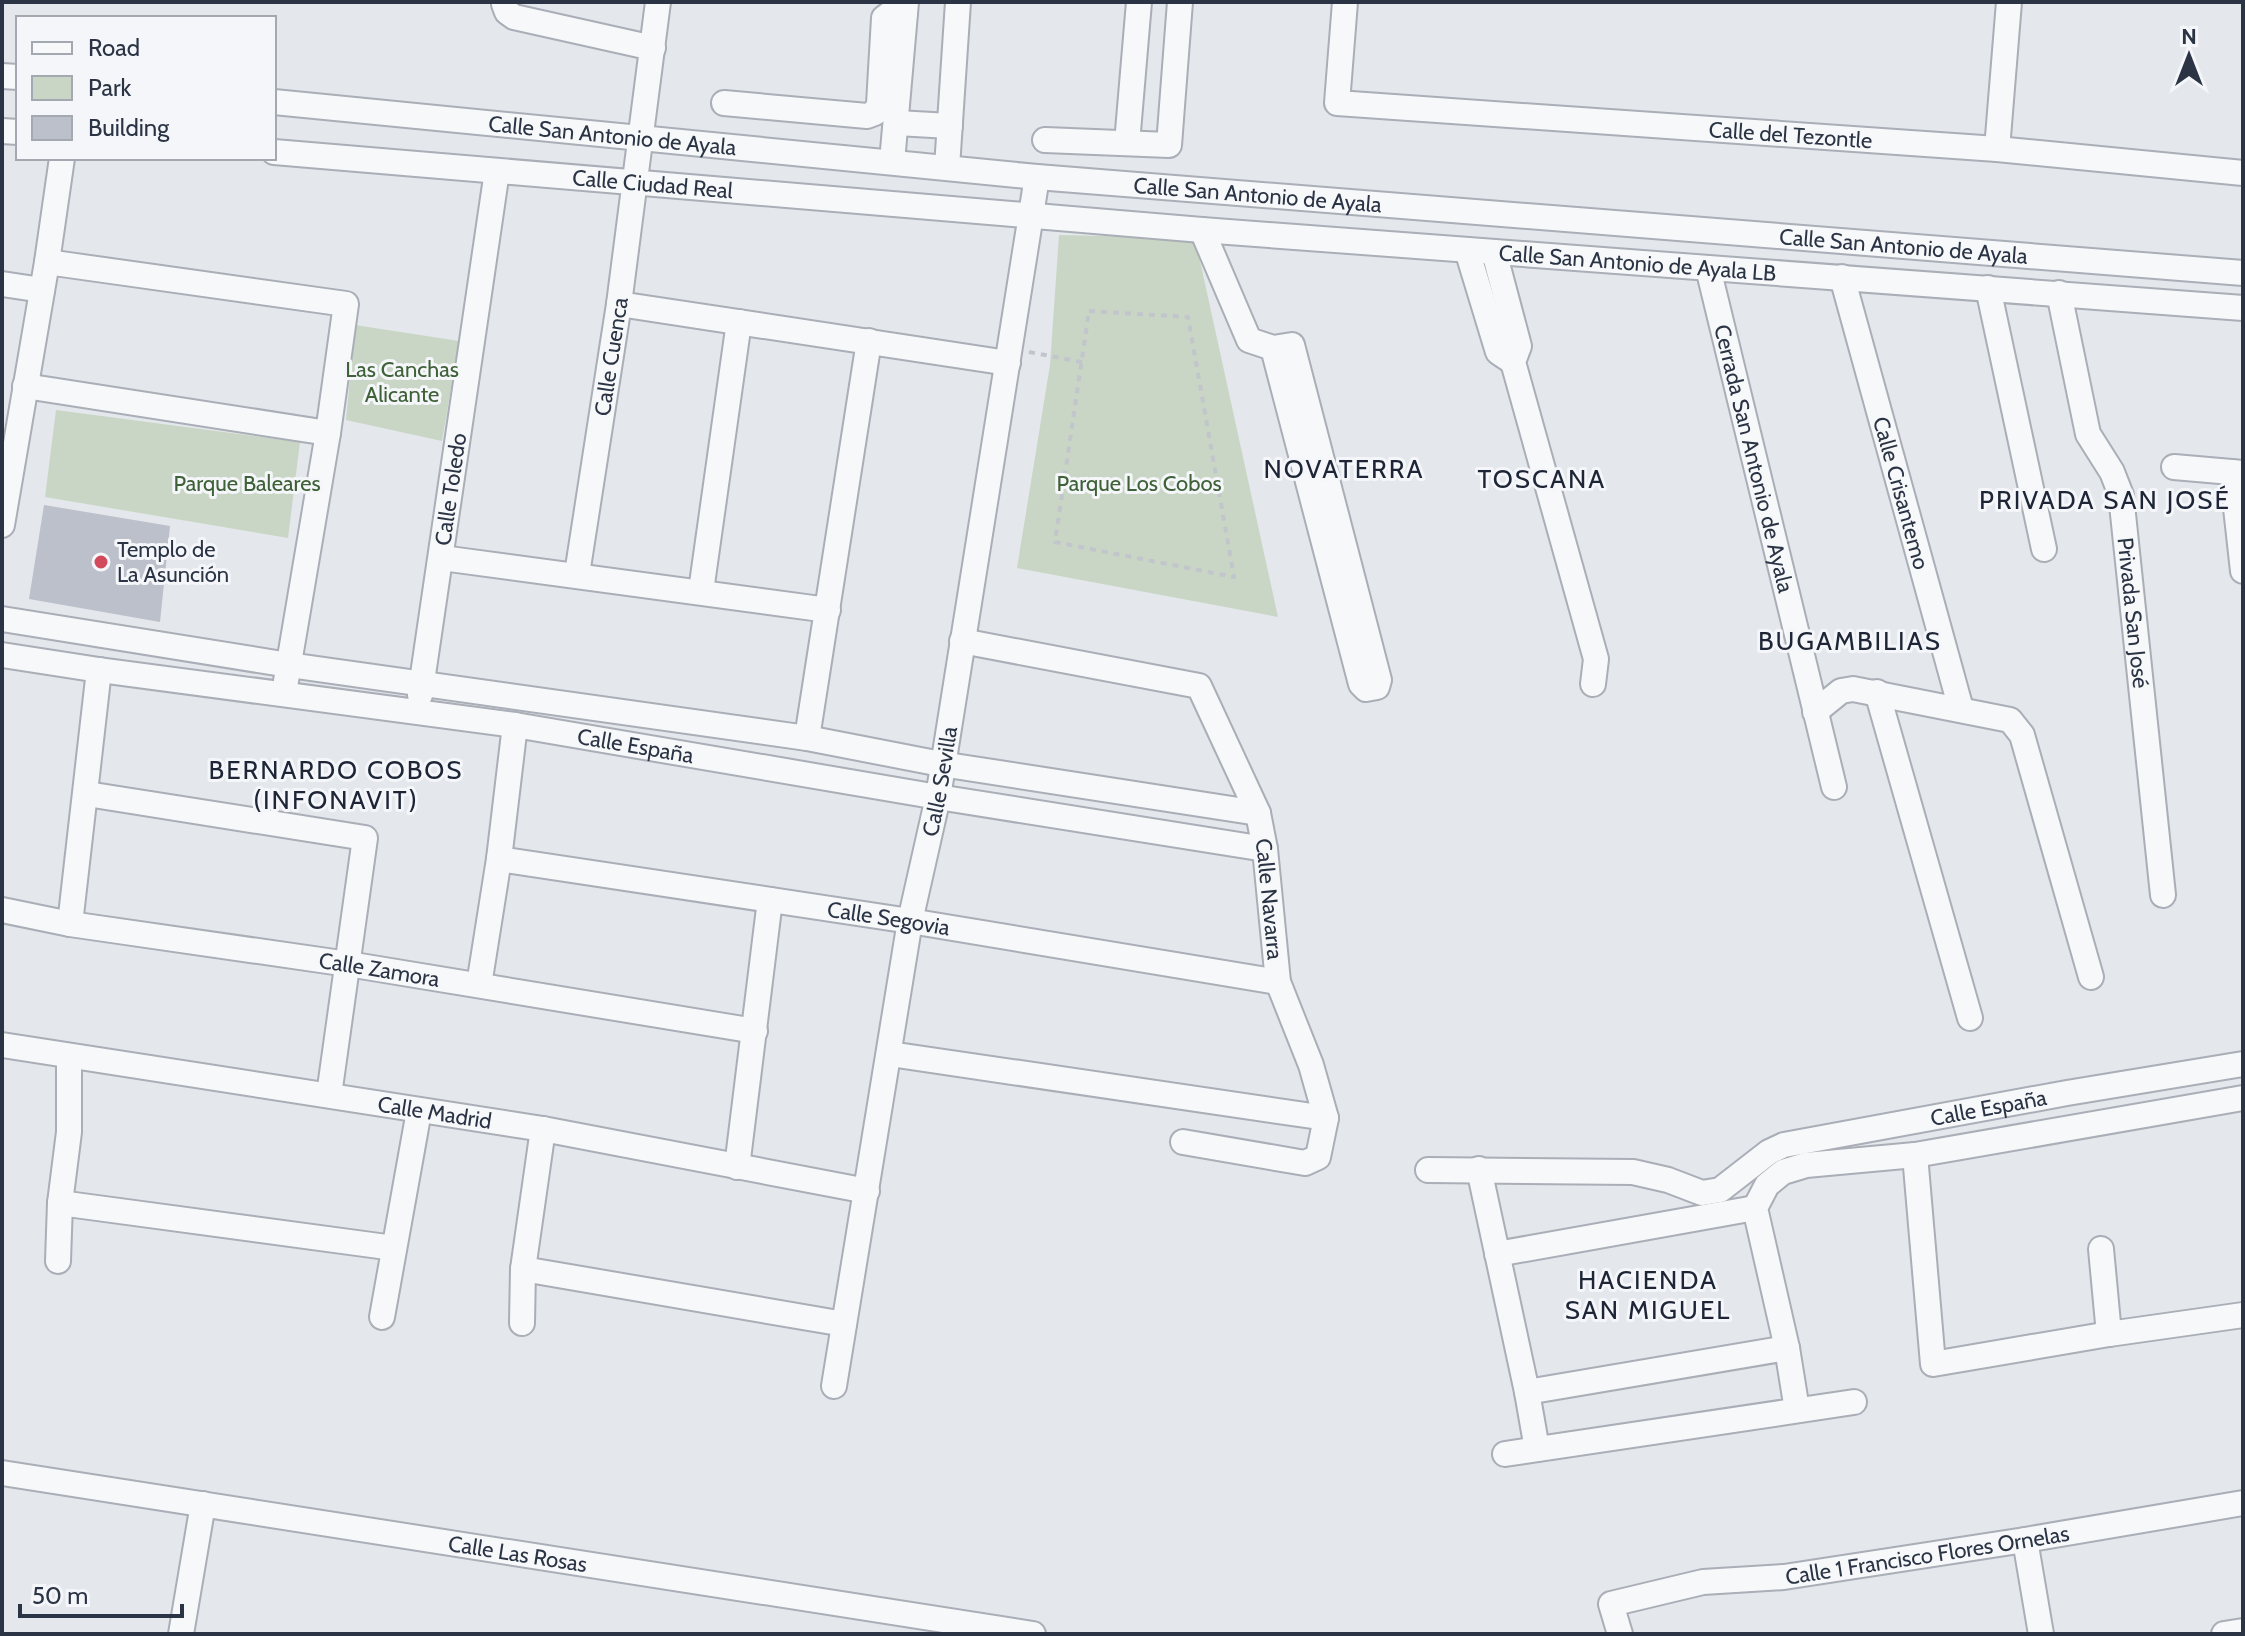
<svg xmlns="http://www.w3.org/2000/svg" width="2245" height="1636" viewBox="0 0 2245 1636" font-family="Cabin,sans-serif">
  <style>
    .green { fill: #c9d6c5 }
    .building { fill: #bbc0ca }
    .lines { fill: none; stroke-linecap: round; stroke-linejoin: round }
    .minor-casing { stroke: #a9aeb7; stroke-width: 28 }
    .path { stroke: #c2c5cb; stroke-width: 4; stroke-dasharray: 6 6; stroke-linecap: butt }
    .minor { stroke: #f7f8fa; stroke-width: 24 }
    .poi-dot { fill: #d1495b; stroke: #f4f6f9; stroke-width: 3 }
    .labels { text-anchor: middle; stroke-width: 6; stroke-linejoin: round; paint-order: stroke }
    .street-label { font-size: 22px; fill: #2b3445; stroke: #f4f6f9 }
    .park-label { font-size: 22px; fill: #3f6138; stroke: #f4f6f9 }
    .poi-label { font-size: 22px; fill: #2b3445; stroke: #f4f6f9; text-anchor: start }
    .quarter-label { font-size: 26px; letter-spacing: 2px; fill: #1d2536; stroke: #f4f6f9 }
  </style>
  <rect width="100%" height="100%" fill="#e4e7ec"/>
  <path class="green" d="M1059,235L1195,238L1278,617L1017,568L1050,365Z
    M355,325L459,341L442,441L346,420Z
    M56,410L300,442L288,538L45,497Z"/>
  <path class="building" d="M44,505L170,526L160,622L29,599Z"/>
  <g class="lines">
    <g class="minor-casing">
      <g id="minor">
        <path id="s1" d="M1345,2L1337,103L1997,149L2243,173"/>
        <path d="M504,4L507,12L514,17L653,48"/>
        <path d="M2,76L18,77"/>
        <path id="s2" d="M274,102L1037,177L2243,273"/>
        <path d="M724,103L867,116L875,113L879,104L884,18L892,12L905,13"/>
        <path d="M897,123L950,126"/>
        <path d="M2,131L18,132"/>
        <path d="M1045,140L1169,145L1180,2"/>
        <path d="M1127,143L1139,2"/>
        <path d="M1997,149L2009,2"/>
        <path id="s3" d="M274,152L1202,230L2243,308"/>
        <path d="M892,162L906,2"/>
        <path d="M947,167L958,2"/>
        <path d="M1202,230L1249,340L1273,348L1292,345L1379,680L1377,687L1366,689L1361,684L1273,348"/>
        <path d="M1467,250L1498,352L1513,362"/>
        <path d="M1494,252L1519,346L1513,362L1596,659L1593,684"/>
        <path d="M47,262L346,304L328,433L286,681"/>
        <path id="s4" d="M1708,268L1834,787"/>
        <path id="s5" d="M1842,277L1961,709"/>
        <path d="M2,284L42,290"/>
        <path d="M1988,288L2044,549"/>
        <path id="s6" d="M2059,293L2088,434L2112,472L2121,495L2163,895"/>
        <path d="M619,304L1008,363"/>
        <path d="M25,386L328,433"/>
        <path d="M2174,467L2243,473"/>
        <path d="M2232,472L2243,571"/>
        <path d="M2,525L47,262L62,158"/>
        <path d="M442,558L828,610"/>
        <path id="s7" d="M577,574L619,304L658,2"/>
        <path d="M701,591L739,322"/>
        <path d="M2,619L289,665L807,738L941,764L1258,813"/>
        <path id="s8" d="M962,641L1199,686L1258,813L1265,849L1278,982L1311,1065L1326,1118L1318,1157L1305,1163L1183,1142"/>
        <path id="s9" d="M2,655L99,670L515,725L938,797L1265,849"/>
        <path d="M1877,692L1970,1018"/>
        <path id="s10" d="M420,695L497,171"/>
        <path d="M1815,712L1841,691L1853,689L2010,720L2022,735L2091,977"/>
        <path d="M807,738L869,341"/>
        <path d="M87,794L365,838L329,1095"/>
        <path id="s11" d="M499,859L910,921L1278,982"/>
        <path id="s12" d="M2,910L70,924L348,964L755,1031"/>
        <path d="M70,924L99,670"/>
        <path d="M479,985L499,859L515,725"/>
        <path id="s13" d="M2,1045L543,1129L867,1191"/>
        <path d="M890,1054L1326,1118"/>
        <path d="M1915,1155L1933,1364L2109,1334L2243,1315"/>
        <path d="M737,1167L770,900"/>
        <path d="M1479,1169L1527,1392L1537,1449"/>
        <path id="s14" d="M1428,1170L1633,1172L1668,1180L1702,1193L1720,1190L1769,1152L1784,1145L2067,1093L2243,1064"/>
        <path d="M60,1203L394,1248"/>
        <path d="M2101,1249L2109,1334"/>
        <path d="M1497,1254L1755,1208"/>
        <path d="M58,1261L60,1203L69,1132V1057"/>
        <path d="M523,1269L844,1324"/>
        <path d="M382,1317L419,1111"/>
        <path d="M522,1323L523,1269L543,1129"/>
        <path id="s15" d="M834,1386L910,921L938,797L1037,177"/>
        <path d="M1527,1392L1787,1348"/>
        <path d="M1797,1410L1787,1348L1755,1208L1767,1185L1783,1172L1806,1165L1915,1155L2243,1098"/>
        <path d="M1505,1454L1854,1402"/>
        <path id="s16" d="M2,1473L1033,1634"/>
        <path d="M2025,1540L2041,1634"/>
        <path d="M181,1634L203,1504"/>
        <path id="s17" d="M1620,1634L1611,1604L1703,1582L1784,1577L2025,1540L2243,1503"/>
        <path d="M2224,1634L2243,1631"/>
      </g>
    </g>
    <path class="path" d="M1089,311L1188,317L1234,577L1055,542Z
      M1029,352L1082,362"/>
    <use href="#minor" class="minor"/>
  </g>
  <circle class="poi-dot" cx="101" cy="562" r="8"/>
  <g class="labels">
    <g class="street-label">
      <text dy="8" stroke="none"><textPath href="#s2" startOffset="340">Calle San Antonio de Ayala</textPath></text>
      <text dy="8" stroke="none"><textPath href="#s1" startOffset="556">Calle del Tezontle</textPath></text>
      <text dy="8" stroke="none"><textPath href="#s3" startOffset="380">Calle Ciudad Real</textPath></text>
      <text dy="8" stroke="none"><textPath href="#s2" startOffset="988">Calle San Antonio de Ayala</textPath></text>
      <text dy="8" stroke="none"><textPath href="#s2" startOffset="1636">Calle San Antonio de Ayala</textPath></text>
      <text dy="8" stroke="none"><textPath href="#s3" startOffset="1368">Calle San Antonio de Ayala LB</textPath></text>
      <text dy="8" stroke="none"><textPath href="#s7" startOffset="220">Calle Cuenca</textPath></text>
      <text dy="8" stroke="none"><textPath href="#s4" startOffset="196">Cerrada San Antonio de Ayala</textPath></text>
      <text dy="8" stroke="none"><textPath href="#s10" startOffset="208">Calle Toledo</textPath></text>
      <text dy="8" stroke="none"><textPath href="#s5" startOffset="224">Calle Crisantemo</textPath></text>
      <text dy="8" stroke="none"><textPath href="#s6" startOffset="332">Privada San José</textPath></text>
      <text dy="8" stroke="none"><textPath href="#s9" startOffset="640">Calle España</textPath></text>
      <text dy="8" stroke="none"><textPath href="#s15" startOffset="614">Calle Sevilla</textPath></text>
      <text dy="8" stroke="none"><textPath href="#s8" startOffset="468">Calle Navarra</textPath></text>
      <text dy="8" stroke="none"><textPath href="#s11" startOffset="394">Calle Segovia</textPath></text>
      <text dy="8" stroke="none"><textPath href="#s12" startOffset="382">Calle Zamora</textPath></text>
      <text dy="8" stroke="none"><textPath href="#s14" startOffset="582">Calle España</textPath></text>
      <text dy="8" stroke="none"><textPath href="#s13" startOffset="438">Calle Madrid</textPath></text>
      <text dy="8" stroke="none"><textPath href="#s16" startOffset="522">Calle Las Rosas</textPath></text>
      <text dy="8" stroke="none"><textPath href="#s17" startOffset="352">Calle 1 Francisco Flores Ornelas</textPath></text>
    </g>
    <g class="park-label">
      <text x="402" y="377">Las Canchas<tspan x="402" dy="25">Alicante</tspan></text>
      <text x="247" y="491">Parque Baleares</text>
      <text x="1139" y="491">Parque Los Cobos</text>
    </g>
    <g class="poi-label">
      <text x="117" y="557">Templo de<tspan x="117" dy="25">La Asunción</tspan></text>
    </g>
    <g class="quarter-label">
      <text x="1344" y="478">NOVATERRA</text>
      <text x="1542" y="488">TOSCANA</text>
      <text x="2105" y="509">PRIVADA SAN JOSÉ</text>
      <text x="1850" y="650">BUGAMBILIAS</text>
      <text x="336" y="779">BERNARDO COBOS<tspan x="336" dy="30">(INFONAVIT)</tspan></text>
      <text x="1648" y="1289">HACIENDA<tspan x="1648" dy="30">SAN MIGUEL</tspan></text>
    </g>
  </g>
  <rect width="2245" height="1636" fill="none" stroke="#2b3445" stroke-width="8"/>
  <rect x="16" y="16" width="260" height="144" fill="#f4f6f9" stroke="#a4a8b1" stroke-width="2"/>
  <rect x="32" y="42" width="40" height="12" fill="#f7f8fa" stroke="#a4a8b1" stroke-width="2"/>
  <text x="88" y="56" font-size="24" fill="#2b3445">Road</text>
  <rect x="32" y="76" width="40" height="24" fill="#c9d6c5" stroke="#a4a8b1" stroke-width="2"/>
  <text x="88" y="96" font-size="24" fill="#2b3445">Park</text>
  <rect x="32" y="116" width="40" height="24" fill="#bbc0ca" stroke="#a4a8b1" stroke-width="2"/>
  <text x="88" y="136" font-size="24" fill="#2b3445">Building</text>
  <g transform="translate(2189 56)" stroke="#f4f6f9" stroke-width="6" paint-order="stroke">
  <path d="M0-6L14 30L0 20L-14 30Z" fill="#2b3445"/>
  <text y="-12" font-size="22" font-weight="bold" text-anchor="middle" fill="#2b3445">N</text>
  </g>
  <path d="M20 1604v12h162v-12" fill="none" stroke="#2b3445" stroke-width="4"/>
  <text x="32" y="1604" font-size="24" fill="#2b3445" stroke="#f4f6f9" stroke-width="6" paint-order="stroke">50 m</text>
</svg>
